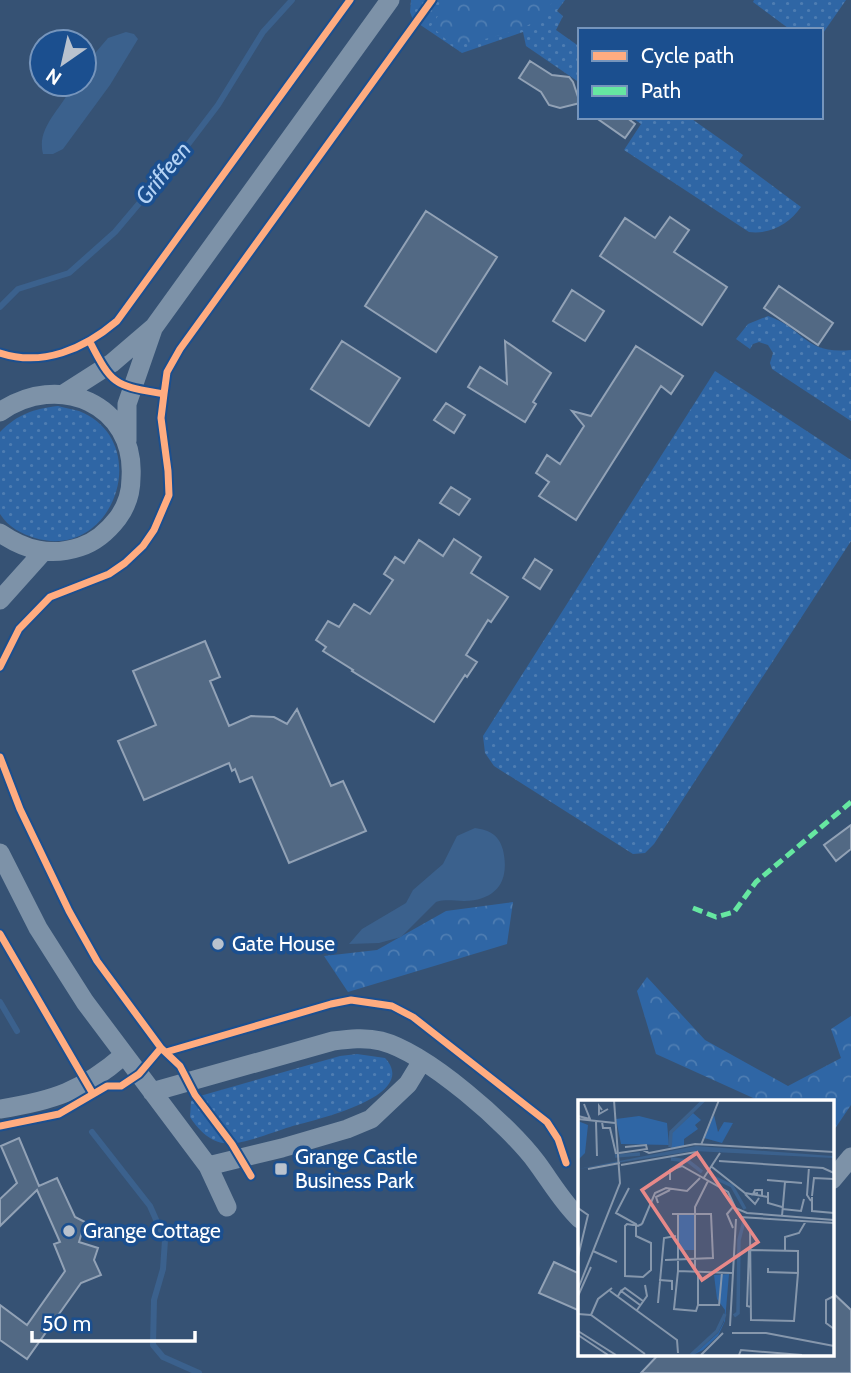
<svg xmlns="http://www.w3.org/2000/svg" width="851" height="1373" viewBox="0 0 851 1373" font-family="Cabin,sans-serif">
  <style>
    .grass { fill: url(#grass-dots) }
    .forest { fill: url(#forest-crowns) }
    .water { fill: #3b618d }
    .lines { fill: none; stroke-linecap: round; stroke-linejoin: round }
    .stream { stroke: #3b618d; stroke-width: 6 }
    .building { fill: #526984; stroke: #92a2b6; stroke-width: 2 }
    .minor { stroke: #7d92a8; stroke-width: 19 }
    .quiet { stroke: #66e7a1; stroke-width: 5; stroke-dasharray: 10 5; stroke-linecap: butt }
    .cycleway-casing { stroke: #1b4f8f; stroke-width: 11 }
    .cycleway { stroke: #ffac80; stroke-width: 7 }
    .poi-dot { fill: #b9c2ce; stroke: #1b4f8f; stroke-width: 2.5 }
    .labels { text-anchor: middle; stroke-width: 7; stroke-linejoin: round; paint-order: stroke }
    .poi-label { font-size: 21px; fill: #fff; stroke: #1b4f8f; text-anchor: start }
    .water-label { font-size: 23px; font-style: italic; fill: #b5d3f5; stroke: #1b4f8f }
    .inset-river { fill: none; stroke: #3b618d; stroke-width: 3.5 }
    .inset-road { fill: none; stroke: #8697ac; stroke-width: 2 }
    .view { fill: #e88989; fill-opacity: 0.15; stroke: #e88989; stroke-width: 3.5 }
    .inset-edge { fill: none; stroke: #fff; stroke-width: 3.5 }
  </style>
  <defs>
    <pattern id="grass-dots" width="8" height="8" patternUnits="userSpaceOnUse" patternTransform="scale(1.75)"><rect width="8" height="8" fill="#2f66a5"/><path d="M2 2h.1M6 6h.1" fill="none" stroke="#4e7db2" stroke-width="1.8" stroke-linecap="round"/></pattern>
    <pattern id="forest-crowns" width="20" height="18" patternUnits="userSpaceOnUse" patternTransform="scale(1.75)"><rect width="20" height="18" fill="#2f66a5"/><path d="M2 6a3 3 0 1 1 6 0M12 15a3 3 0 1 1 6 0" fill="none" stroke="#4e7db2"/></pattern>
  </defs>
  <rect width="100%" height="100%" fill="#365274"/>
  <path class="grass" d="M411,0H565L557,11L563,16L556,30L580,47V83L526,46L523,32L462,53L413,20L410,12Z
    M754,0H846L821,36V30H787L788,28L753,2Z
    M631,117H689L743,155L739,161L801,207C790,223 770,235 749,232L624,150L641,124Z
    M768,316C804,328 804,355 851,350V421L772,369L770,363L773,353L768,345L759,342L753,344L750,349L736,339L748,324Z
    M715,371L851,460V541L654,844L645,853L633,854L494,766L485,753L483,736Z
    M58,406C64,408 72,409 79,411C155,441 114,562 35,538C22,534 8,527 0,514V432C18,414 33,409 58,406Z
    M357,1054L385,1058C421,1097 314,1120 290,1127C272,1132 241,1146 223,1143C209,1141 197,1128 190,1117L191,1101L200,1096L340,1056Z"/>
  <path class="forest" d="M449,0H553C540,33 489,36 458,46L450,43L431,26Z
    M513,902L507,944L348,992L324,956L377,950L446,911Z
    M647,977L705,1040L788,1086L841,1058L831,1029L851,1016V1105L832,1133V1102H762L656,1054L637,991Z"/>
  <path class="water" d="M126,32L134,34L138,39L110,85L63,149L53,154H43C36,127 62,109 73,84H84V66L108,38Z
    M475,828C490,830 499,835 503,850C510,881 497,900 464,901C454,901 446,899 436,902L401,937L379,943L349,944L362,929L406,903L413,890L443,864L457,836Z"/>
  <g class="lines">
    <path class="stream" d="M0,307L18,289L69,273L115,232L180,155L218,105L263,32L292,0
      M0,1002L17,1031
      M92,1132L150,1206L165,1240L163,1269L154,1300L153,1345L163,1357L199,1373"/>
  </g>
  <path class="building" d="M530,61L552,75L569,77L573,82L580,103L560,108L549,105L541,92L519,78Z
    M595,117H626L635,124L625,138Z
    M426,211L497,257L436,352L365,306Z
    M670,217L689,230L674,252L727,287L702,325L600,256L625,218L655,238Z
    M779,286L833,323L818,345L764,308Z
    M572,290L604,311L585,341L553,321Z
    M342,341L400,378L369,426L311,389Z
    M505,341L551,373L533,402L536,404L525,422L468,387L480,367L507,384Z
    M636,346L683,376L671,394L661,386L576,520L539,496L549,482L536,473L547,455L560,464L584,426L572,411L591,416Z
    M446,403L465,415L454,433L434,420Z
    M451,487L470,499L459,515L440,503Z
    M454,539L481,557L471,573L508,597L491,622L488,620L466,655L477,662L467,677L465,675L434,722L352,671L353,670L323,651L326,647L316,640L328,621L339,627L354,604L370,614L393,580L384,574L395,557L404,563L419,540L443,556Z
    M535,559L552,570L540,589L523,578Z
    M205,641L220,677L210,681L229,726L251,716L274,717L287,724L297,709L331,786L343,781L366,831L289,863L252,777L240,782L235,769L232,771L229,763L144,800L118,741L156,725L133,671Z
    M851,825V849L836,861L824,845Z
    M19,1138L39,1186L57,1178L75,1217L85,1222L79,1242L98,1248L94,1260L101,1275L81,1283L27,1359L0,1340V1305L27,1325L65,1271L54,1244L60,1242L37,1190L0,1226V1199L17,1183L1,1146Z
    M554,1262L580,1274V1311L539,1293Z
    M832,1292L851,1310V1373H641L659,1354H832Z"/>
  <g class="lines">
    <path class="minor" d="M65,393L112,363L154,327L390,0
      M0,412C58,371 136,404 131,478C131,492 126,507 118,518C108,531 96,542 80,547C50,557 25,550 0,533
      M127,441V404L153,329
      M0,600L43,552
      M0,853L38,928L85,1002L208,1166L227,1207
      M152,1092L333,1041C349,1039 365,1037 381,1041C427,1053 509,1125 537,1163C551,1182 563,1203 580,1219
      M0,1109C52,1101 83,1091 124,1055
      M208,1166L282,1148L347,1129L371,1119L408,1084L422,1061
      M832,1180L851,1157"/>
    <path class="quiet" d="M693,908L716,917L734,912L756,882L851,802"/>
    <g class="cycleway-casing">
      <path id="cycleway" d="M90,342C113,387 115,385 164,394
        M0,353C43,367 84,349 117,321L350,0
        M0,667L19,629L50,597L109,574L125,563L143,546L154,530L169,495L168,471L161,418L164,394L167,372L180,349L432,0
        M0,757L20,809L69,911L97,961L161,1048L180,1066L195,1095L232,1144L251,1176
        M0,934L93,1094
        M166,1052L331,1004L351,1000L392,1006L413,1017L547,1122L558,1139L566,1163
        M0,1126L59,1114L107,1086H121L139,1074L161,1048"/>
    </g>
    <use href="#cycleway" class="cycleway"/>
  </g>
  <g class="poi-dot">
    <circle cx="218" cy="944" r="7"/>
    <rect x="274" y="1162" width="14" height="14" rx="3.5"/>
    <circle cx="69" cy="1231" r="7"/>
  </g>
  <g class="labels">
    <g class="poi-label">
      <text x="232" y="951">Gate House</text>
      <text x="295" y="1164">Grange Castle<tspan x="295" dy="24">Business Park</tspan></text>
      <text x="83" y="1238">Grange Cottage</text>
    </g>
    <g class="water-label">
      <text transform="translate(163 173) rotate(-51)" y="8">Griffeen</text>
    </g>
  </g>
  <g transform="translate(578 1100)">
    <rect width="256" height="256" fill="#365274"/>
    <path d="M115,13L123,20L117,25L120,29L106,39V46L93,48L94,33ZM61,16L89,23L91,45L43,44L38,19ZM101,114L116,115L117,150H100ZM151,174L147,221L140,236L125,250L115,255L140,233L146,222L147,210L139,199L136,175Z" fill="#2f66a5"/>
    <path d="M136,15L140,32L146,22L155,23L144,43L126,38Z" fill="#2f66a5"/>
    <path d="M0,21L10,25L7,53L0,60Z" fill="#2f66a5"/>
    <path d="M118,46L255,56V58L115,51L0,69Z" fill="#3b618d"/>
    <path class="inset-river" d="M92,47L93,32L126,0M37,56L62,54M93,59L110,61L124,72M133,76L154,86L167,109M156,216L160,213L161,140L166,121M113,255L139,231L147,214"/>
    <path class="inset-road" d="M24,10L21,6V14L30,9M0,16L12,19L6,4M0,19L37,23M18,22L19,56M24,22L25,28H32L38,54M123,45L141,0M65,50L71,53L117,44L256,52M41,53L69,49L68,45L47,47M141,61L245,68L256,73M43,65L118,52M134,67L167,93L190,97M231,67L229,95L233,101M10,69L42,63M125,79L142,53M92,80V70L104,66L150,92L157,107M189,80L224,83M51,88L38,113L58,124V136L73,143V170L65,177L47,176V126L49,124L55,125H58L60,126L64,124M190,92V103L204,107M180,93L175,94L177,90H184V96M167,94L177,104L181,98M234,96L236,78L256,79M234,97V111L256,113M80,103L78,97L92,90M0,108L10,115L0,157M204,109L223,111L226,99M100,114V171M204,116L207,82M161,117L256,123M64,124L77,93L88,88L109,91L122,78M155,128L149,114L155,107L169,113L256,120M172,131L173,220L216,221L220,173L190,172V168M15,151L39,162M207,151V137L221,133L228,121M87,160L135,158L133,114H94M117,171V107L130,81M120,171V205H141M81,180L94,181V190M0,189L42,83L36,0M32,191L99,240L100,253M43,191L47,188L65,201M0,196L13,167M40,196L43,191L62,205M256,196L248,200V223L256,229M80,203L86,138L98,136M120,205L118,211L96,209L100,171L154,173M141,206L144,172M173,207L169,206L171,150L220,151V173M59,210L69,196L67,185M0,214L13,215L67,254M13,215L20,199L34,188M152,226L158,119M0,231L38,255M154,233H188L256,246M0,235L30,255M123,255L145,233M161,255L163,250L224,255"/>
    <path class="view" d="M119,53L180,142L124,180L64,90Z"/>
    <rect width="256" height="256" class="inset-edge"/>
  </g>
  <rect x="578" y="28" width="245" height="91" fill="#1b4f8f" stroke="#7695bc" stroke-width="2"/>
  <rect x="592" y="51" width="35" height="10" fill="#ffac80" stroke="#7695bc" stroke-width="2"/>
  <text x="641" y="63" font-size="21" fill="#ffffff">Cycle path</text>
  <rect x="592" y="86" width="35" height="10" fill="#66e7a1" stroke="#7695bc" stroke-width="2"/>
  <text x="641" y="98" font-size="21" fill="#ffffff">Path</text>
  <g transform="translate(63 63) rotate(214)"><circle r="33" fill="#1b4f8f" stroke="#7695bc" stroke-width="2"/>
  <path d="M0-5L12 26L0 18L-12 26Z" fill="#b9c2ce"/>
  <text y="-10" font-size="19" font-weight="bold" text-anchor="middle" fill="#ffffff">N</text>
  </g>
  <path d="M32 1331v10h163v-10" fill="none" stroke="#ffffff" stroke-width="3.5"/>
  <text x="42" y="1331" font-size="21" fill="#ffffff" stroke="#1b4f8f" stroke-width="5" paint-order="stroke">50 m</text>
</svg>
